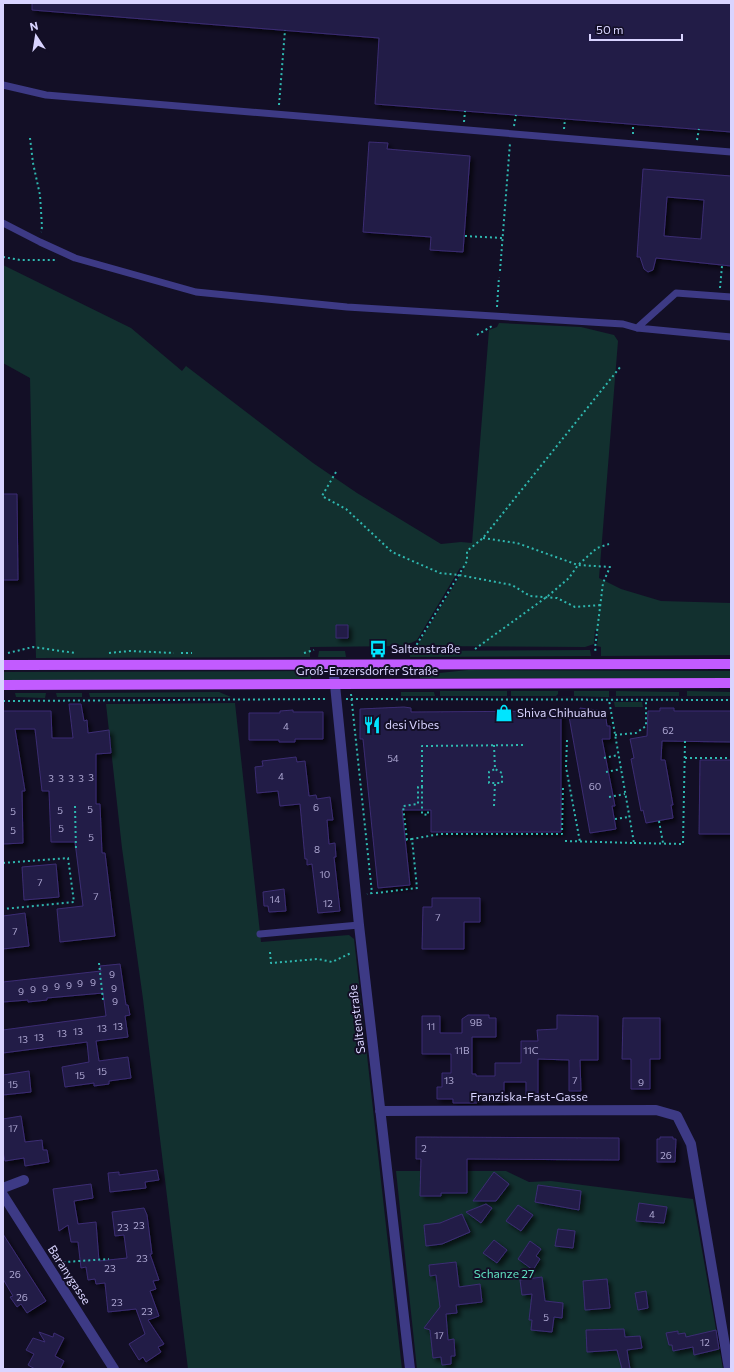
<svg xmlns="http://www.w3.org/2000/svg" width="734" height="1372" viewBox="0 0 734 1372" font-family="Commissioner,sans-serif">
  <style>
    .green { fill: #12302f }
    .building { fill: #241b47; stroke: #3b2d73; fill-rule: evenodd; filter: url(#shadow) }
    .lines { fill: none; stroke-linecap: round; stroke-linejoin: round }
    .path { stroke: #2fb8b0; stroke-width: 2; stroke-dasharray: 2 3; stroke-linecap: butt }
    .service { stroke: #3d3a85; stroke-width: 7 }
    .minor { stroke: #3d3a85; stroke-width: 10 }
    .primary { stroke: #c25bff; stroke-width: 10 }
    .labels { text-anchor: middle; stroke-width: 4; stroke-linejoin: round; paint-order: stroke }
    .number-label { font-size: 10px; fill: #aca6d1 }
    .poi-label { font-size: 12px; fill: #d9d4ff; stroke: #130f26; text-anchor: start }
    .street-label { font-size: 12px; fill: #d9d4ff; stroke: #130f26 }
    .park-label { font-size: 12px; fill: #5fe0c0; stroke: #130f26 }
  </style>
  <defs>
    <filter id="shadow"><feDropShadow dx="3.5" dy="3.5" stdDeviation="2" flood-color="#0009"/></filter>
  </defs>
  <rect width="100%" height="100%" fill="#130f26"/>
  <path class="green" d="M3,265L131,328L182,371L186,366L313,463L357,493L441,544L461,542L472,543L489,330L497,327L499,323L581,327L614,335L618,341L599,578L621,589L661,601L731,603V655L601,656V647L597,646L598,633L595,630L594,644L585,647L417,646L464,569L460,568L417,640L405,646L310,647V657L36,658L30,378L3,363Z
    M590,650L591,656L410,657V652L412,651Z
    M319,651H345L346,657H318Z
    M468,670L731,671V678H420V675Z
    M311,671V679L3,680V672Z
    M440,691H507V696H440Z
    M511,691H558V694L556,696H511Z
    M574,691H609V697L574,696Z
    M616,691L679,692V696H616Z
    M687,691L731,692V696H687Z
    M219,692L231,697H90L89,693Z
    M401,692H434L435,696H401Z
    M15,693H46L45,698L16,697Z
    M56,693H82V697H57Z
    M614,702H642L643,707H615Z
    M235,703L261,942L349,935L354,939L402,1369H188L143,999L122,848L106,704Z
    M396,1171H506L529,1182L551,1181L693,1199L723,1369H417Z"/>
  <path class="building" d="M32,3H731V132L375,104L379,38L32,10Z
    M369,142L388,143L387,149L470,156L463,252L430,250L431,237L363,232Z
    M643,169L731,176V266L656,258L653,270L648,272L644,269L640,257H637ZM667,197L704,200L701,239L664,236Z
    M3,494H17L18,580H3Z
    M336,625H348V638H336Z
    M69,704H81L84,721L87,720L88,733L109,730L111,753L96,754V804H100L102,853H105L115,936L60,942L57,909L83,906L75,842H51L49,791H42L35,729H15L25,791H22L23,843L3,844V711H51L52,738H73Z
    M404,707L411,708V712L561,711V832H431V810H402L410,885L378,888L363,739H360V709Z
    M580,708L605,711L607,726H610V739H602L615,806H612L616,829L590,833L568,711H580Z
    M660,708H674V711H731V742L662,741L661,760H665L673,805H671L673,818L646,823L643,810L641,811L631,759L634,758L630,739L647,736L648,711H660Z
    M293,710V712H323V739H295V742H279V740H249V713H280V711Z
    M296,757L297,762L305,761L309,796L316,795L317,799L330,797L333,820H327L329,844L335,843L336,857H334L340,911L318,913L312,864L307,865V859H305L300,804L280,806L278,791L257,793L255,767L263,766L262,761Z
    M700,760H731V834H699Z
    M56,864L59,897L24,900L22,867Z
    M284,889L286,911L269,912L268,906H264L263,892Z
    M432,898H480V922H464V949H422L423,907H432Z
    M25,913L29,946L3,949V916Z
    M120,964L126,1005H128L130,1015L125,1016L128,1037L96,1041L99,1061L128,1057L131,1078L109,1081V1084L94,1086V1083L65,1087L62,1067L89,1062L87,1042L3,1053V1030L106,1016L103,993L47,998V1000L28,1002V1000L3,1002V982L101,971L100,966Z
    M468,1015H489V1018H496V1037H472V1074H476V1076H495V1063H521V1041H538L537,1030L557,1029V1015L598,1016V1060H580L581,1091H569V1060L538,1059V1097H526V1082H504V1102H495V1098H476L477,1103H453V1099H437V1087H442V1073H451V1054H422V1016H440V1033H462V1019Z
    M623,1018H660V1059H650V1089H631V1059H622Z
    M29,1071L31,1092L3,1095V1075Z
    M21,1116L25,1142L42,1140L43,1150H47L49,1162L25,1166L24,1158L5,1161L3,1152V1119Z
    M416,1137L619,1138V1160L467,1159V1193H441V1196H420L421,1159H416Z
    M660,1137H673V1139H676L675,1162H657V1139H660Z
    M157,1170L159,1180L145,1182L146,1188L110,1192L108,1173L119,1172V1175Z
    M494,1172L509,1184L496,1201H473Z
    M91,1184L93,1198L74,1201L78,1224L96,1222L99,1261L127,1258L124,1235L115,1236L112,1212L144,1208L147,1215L152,1254H150L159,1280L153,1281L156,1289L150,1291L159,1316L148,1320L164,1344L158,1347L161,1352L146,1362L143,1357L139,1360L129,1344L145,1334L136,1309L108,1312L105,1283L96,1284L95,1279L88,1280L86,1267L81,1268L78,1242H71L68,1225L59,1231L53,1189Z
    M538,1185L581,1191L579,1210L535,1202Z
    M639,1203L667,1207L664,1223L636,1221Z
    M486,1204L492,1208L481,1223L466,1212Z
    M518,1205L533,1215L521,1231L506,1221Z
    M462,1214L470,1232L442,1244L426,1246L424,1225L440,1223Z
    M558,1229L575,1231L573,1248L555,1246Z
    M3,1234L46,1301L27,1313L21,1304L17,1307L10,1297L13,1296L3,1279Z
    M494,1240L507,1250L497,1263L483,1253Z
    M530,1241L541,1249L536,1256L540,1259L533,1270L518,1259Z
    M456,1262L459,1287L480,1284L482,1302L456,1305L457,1313L446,1314L448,1340L454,1339L455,1356H451V1364L442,1365L441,1357L433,1358L430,1330L424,1328L440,1307L436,1275L430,1276L429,1265Z
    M542,1277L545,1301L563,1303L562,1318L554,1317L552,1332L531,1330L532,1320H529L532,1294L522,1295L520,1280Z
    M607,1279L610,1308L585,1310L583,1281Z
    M646,1291L648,1308L638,1310L635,1293Z
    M624,1329L625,1337L640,1336L642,1348L627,1350L630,1369H622L617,1350L587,1352L586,1330Z
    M716,1330L719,1349L694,1355L693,1347L673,1351L672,1345H669L666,1333L678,1331V1334L685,1333L686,1337Z
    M39,1332L53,1337L54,1333L64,1338L55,1356L64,1361L60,1369H35L28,1365L34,1354L26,1350L33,1338L45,1342Z"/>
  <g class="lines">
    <path class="path" d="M279,105L285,30
      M464,122L465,111
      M514,126L516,115
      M564,129L565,119
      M633,134V124
      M30,138L33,163L40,195L42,227L41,232
      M697,140L699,129
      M465,236L502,238
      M3,257L20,260H56
      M500,271L510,143
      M720,288L722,266
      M497,307L499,277
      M477,335L492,326
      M336,472L322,496L346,509L392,552L440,573L459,575L512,585L530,596L557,598L575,607L601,605
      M483,538L517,543L578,565L610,567L603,583L595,648L596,653
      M414,649L463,568L467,561V551L483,538L621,366
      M475,649L548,596L569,578L578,565L597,548L609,544
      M8,653L33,647L75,653
      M109,653L130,651L174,653
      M181,653H192
      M304,653L314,650
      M351,694L372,893L367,894
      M346,699L731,700
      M3,701L326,699
      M615,735L636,733L646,726V701
      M567,740L566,767L580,842
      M494,745L495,769L489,772V783H502V773L495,769
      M604,758L618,755
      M685,758H731
      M606,772L621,769
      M422,787V746L526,745
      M609,797L625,794
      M75,806L76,851
      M494,806L495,783
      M615,819L629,817
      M659,821L663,843
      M412,839L407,840L403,806L418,804V787H422V814L428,815V810
      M565,841L634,843L609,700
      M634,843L683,844L685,740
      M3,863L68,858L74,902L3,909
      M376,893L417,888L412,839L440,834H562L563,786
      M270,952L271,963L318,959L332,962L351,953
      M99,963L103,1000
      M59,1265L65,1262L109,1259"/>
    <path class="service" d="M3,85L46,95L731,152
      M3,223L40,242L75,258L196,292L347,307L623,324L637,328L731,337
      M637,328L676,293L731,297
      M260,934L359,925"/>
    <path class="minor" d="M333,665L359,925L410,1369
      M380,1111L656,1110L677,1116L691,1144L729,1369
      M3,1188L24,1180
      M3,1195L114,1369"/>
    <path class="primary" d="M3,665L731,664
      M3,685L731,683"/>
  </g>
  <defs>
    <g id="bus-bare" transform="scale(1.38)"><path d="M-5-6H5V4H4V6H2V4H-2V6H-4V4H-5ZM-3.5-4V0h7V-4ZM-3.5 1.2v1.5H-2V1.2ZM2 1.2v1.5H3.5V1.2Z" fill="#00e5ff" stroke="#130f26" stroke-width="2.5" paint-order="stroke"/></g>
    <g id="shop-bare" transform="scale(1.38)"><path d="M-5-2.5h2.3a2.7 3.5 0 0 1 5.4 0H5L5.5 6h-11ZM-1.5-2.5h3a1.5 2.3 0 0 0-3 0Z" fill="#00e5ff" stroke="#130f26" stroke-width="2.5" paint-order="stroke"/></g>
    <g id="restaurant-bare" transform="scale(1.38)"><path d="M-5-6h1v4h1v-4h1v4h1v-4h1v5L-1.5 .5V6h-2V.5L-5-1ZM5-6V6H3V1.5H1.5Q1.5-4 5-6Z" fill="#00e5ff" stroke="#130f26" stroke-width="2.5" paint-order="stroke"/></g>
  </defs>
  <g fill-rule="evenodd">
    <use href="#bus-bare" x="378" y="649"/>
    <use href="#shop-bare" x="504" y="713"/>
    <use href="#restaurant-bare" x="372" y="725"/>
  </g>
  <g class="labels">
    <g class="number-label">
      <text x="286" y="730">4</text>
      <text x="668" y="734">62</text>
      <text x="393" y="762">54</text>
      <text x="281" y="780">4</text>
      <text x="91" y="781">3</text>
      <text x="51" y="782">3</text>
      <text x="61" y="782">3</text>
      <text x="71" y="782">3</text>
      <text x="81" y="782">3</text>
      <text x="595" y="790">60</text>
      <text x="316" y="811">6</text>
      <text x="90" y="813">5</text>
      <text x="60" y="814">5</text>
      <text x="13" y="815">5</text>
      <text x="61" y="832">5</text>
      <text x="13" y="834">5</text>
      <text x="91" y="841">5</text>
      <text x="317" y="853">8</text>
      <text x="325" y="878">10</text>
      <text x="40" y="886">7</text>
      <text x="96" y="900">7</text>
      <text x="275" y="903">14</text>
      <text x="328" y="907">12</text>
      <text x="438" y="921">7</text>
      <text x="15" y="935">7</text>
      <text x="112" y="978">9</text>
      <text x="93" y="986">9</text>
      <text x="80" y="987">9</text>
      <text x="69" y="989">9</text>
      <text x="57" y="990">9</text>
      <text x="45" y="992">9</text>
      <text x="114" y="992">9</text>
      <text x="33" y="993">9</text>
      <text x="21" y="995">9</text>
      <text x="115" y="1005">9</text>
      <text x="476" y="1026">9B</text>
      <text x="118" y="1030">13</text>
      <text x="431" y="1030">11</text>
      <text x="102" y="1032">13</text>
      <text x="78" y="1035">13</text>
      <text x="62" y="1037">13</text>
      <text x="39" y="1041">13</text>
      <text x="23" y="1043">13</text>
      <text x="462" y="1054">11B</text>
      <text x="531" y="1054">11C</text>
      <text x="102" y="1075">15</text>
      <text x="80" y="1079">15</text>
      <text x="449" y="1084">13</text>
      <text x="575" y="1084">7</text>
      <text x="641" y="1086">9</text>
      <text x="13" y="1088">15</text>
      <text x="13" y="1132">17</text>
      <text x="424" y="1152">2</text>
      <text x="666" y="1159">26</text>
      <text x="652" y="1218">4</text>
      <text x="139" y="1229">23</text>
      <text x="123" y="1231">23</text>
      <text x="142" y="1262">23</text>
      <text x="110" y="1272">23</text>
      <text x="15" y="1278">26</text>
      <text x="22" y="1301">26</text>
      <text x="117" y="1306">23</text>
      <text x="147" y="1315">23</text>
      <text x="546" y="1321">5</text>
      <text x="439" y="1339">17</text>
      <text x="705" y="1346">12</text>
    </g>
    <g class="poi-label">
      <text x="391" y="653">Saltenstraße</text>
      <text x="517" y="717">Shiva Chihuahua</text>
      <text x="385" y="729">desi Vibes</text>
    </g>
    <g class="street-label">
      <text x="367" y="675">Groß-Enzersdorfer Straße</text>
      <text transform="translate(357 1019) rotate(-97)" y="4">Saltenstraße</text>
      <text x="529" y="1101">Franziska-Fast-Gasse</text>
      <text transform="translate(69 1275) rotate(57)" y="4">Baranygasse</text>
    </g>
    <g class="park-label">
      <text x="504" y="1278">Schanze 27</text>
    </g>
  </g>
  <rect width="734" height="1372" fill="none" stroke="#d9d4ff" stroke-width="8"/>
  <g transform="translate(36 36) rotate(348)" stroke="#130f26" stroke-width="3" paint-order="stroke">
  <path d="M0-3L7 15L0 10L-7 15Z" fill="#d9d4ff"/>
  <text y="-6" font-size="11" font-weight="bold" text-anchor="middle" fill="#d9d4ff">N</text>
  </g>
  <path d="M590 34v6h92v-6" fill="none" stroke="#d9d4ff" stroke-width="2"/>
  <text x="596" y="34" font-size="12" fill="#d9d4ff" stroke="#130f26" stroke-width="3" paint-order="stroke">50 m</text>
</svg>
